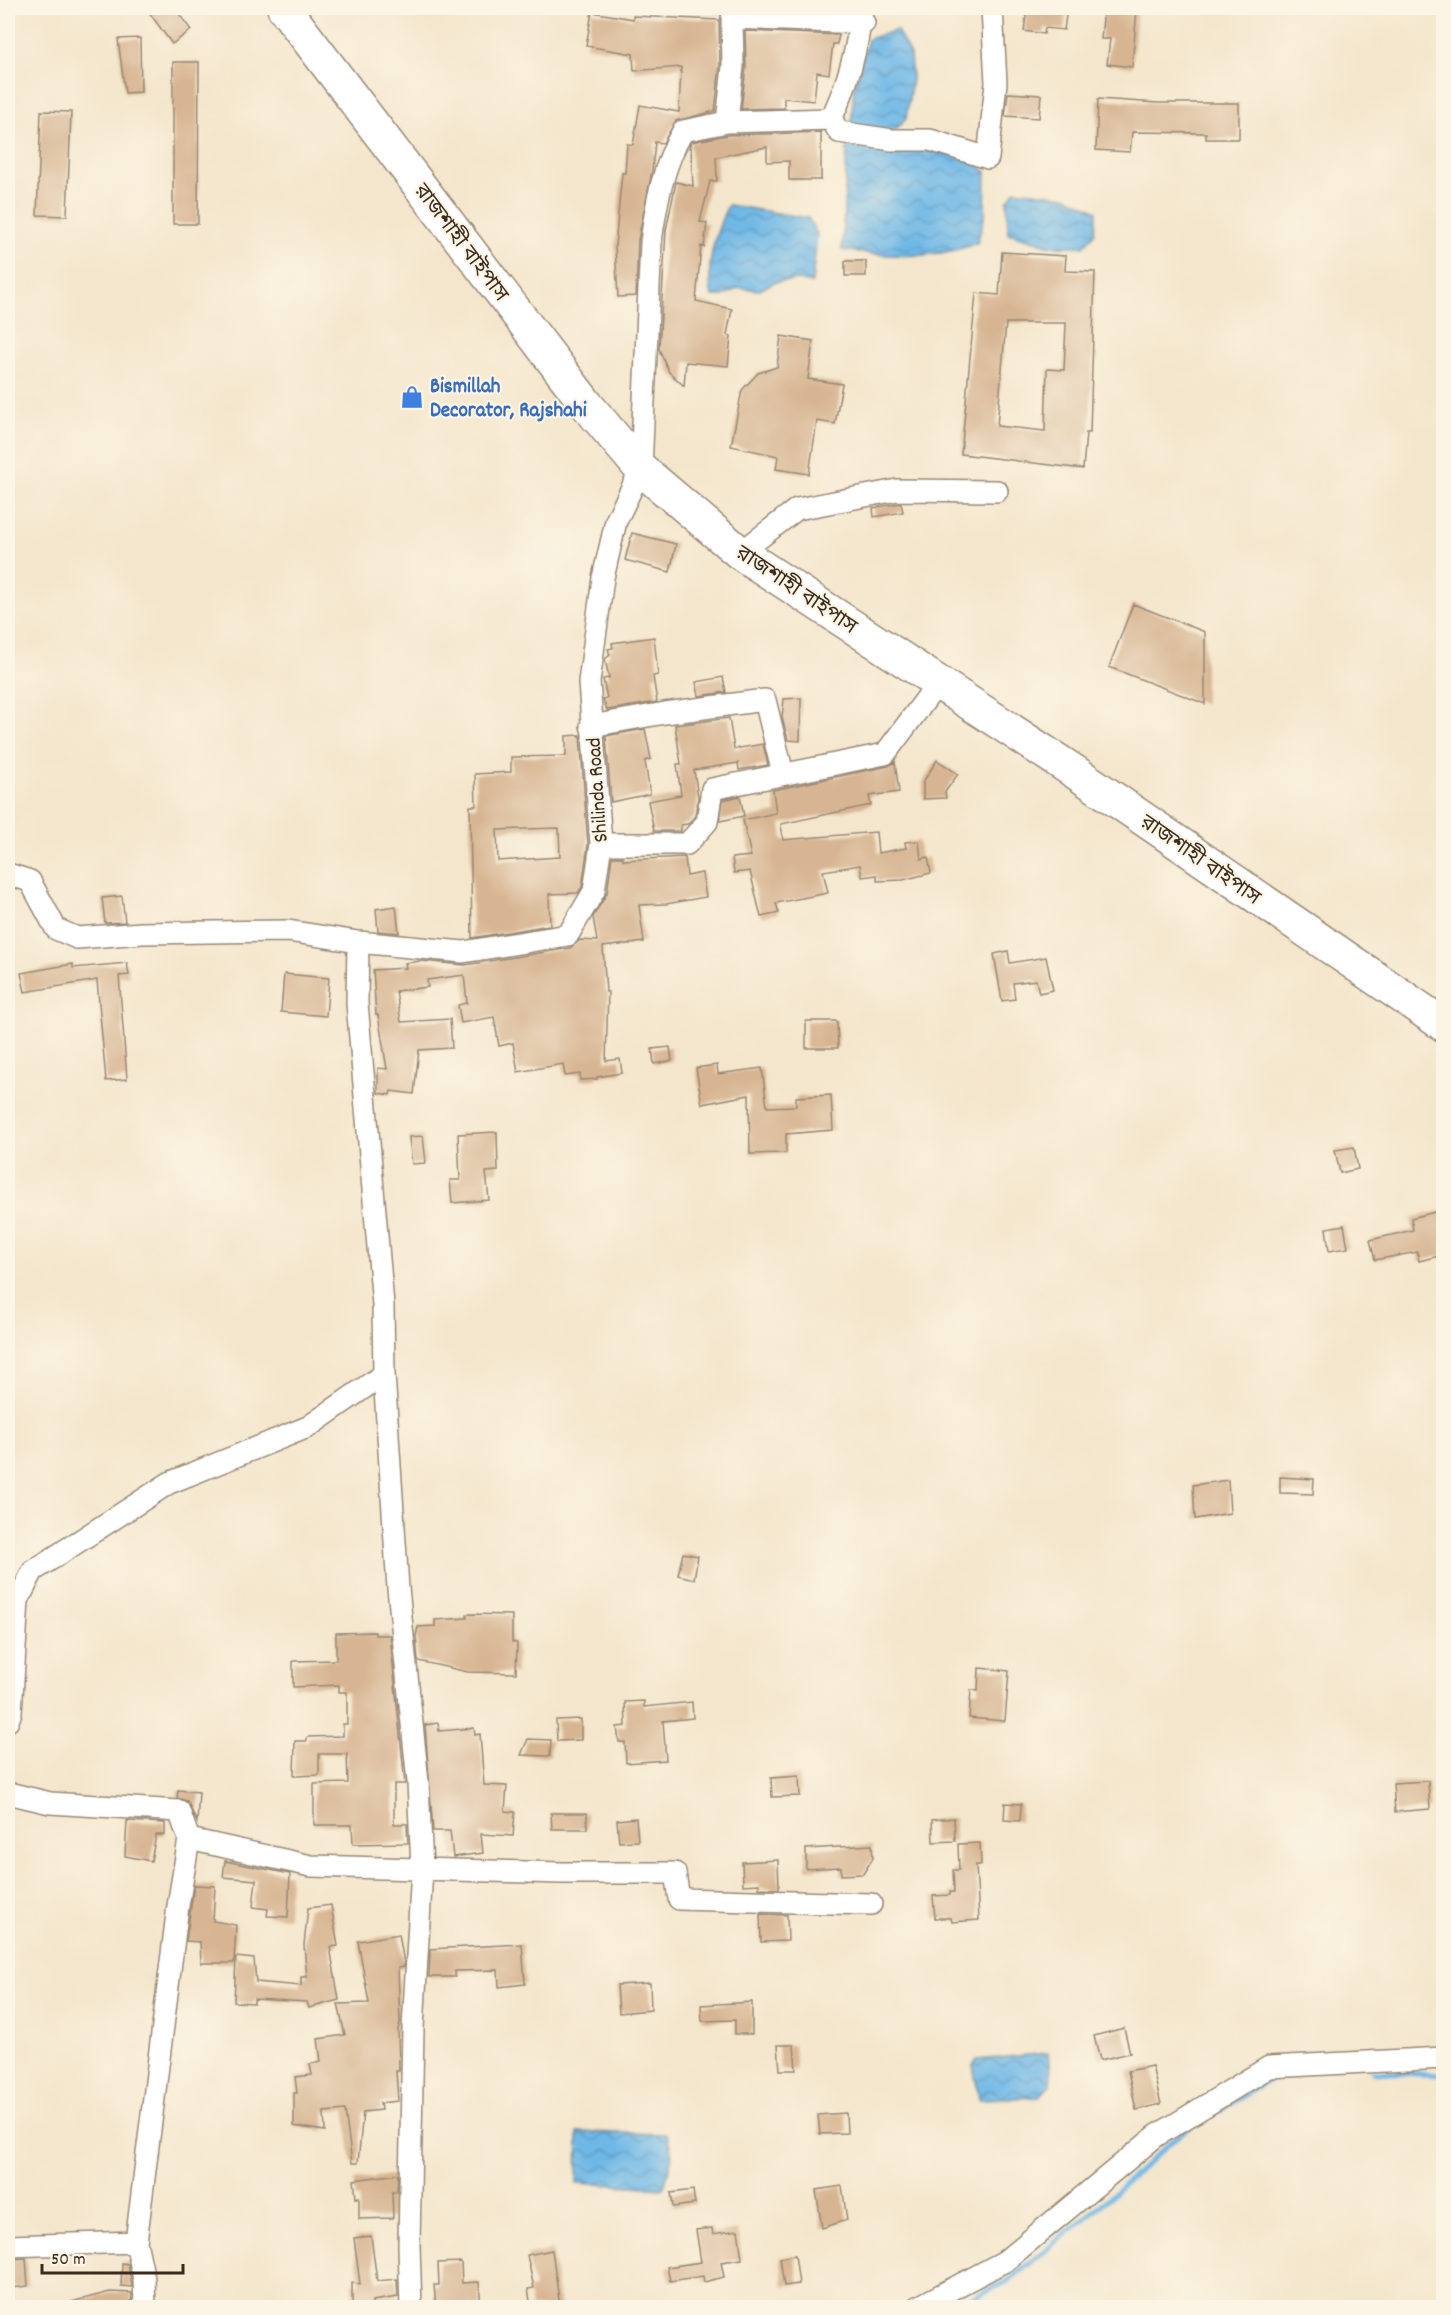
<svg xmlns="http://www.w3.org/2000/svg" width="1451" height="2315" viewBox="0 0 1451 2315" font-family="Dekko,'Noto Sans Bengali',sans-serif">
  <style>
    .water { fill: url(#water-waves); stroke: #547182; stroke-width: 1.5 }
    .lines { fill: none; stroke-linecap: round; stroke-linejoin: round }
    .stream { stroke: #6eb8e7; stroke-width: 5 }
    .building { fill: #d7b592; fill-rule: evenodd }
    .minor-casing { stroke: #988875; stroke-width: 24 }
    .trunk-casing { stroke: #988875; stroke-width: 36 }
    .minor { stroke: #fff; stroke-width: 21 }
    .trunk { stroke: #fff; stroke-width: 33 }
    .labels { text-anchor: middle; stroke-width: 4.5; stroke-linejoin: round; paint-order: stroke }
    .street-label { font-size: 21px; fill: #3b2a1e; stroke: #fcf5e5 }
    .shop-label { font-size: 21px; font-weight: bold; fill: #366cbe; stroke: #fcf5e5; text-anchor: start }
  </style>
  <defs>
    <pattern id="water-waves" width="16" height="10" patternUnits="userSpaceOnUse" patternTransform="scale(1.5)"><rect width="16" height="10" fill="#6eb8e7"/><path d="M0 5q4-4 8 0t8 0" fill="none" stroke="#5c96bb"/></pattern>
  </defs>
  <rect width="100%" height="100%" fill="#fcf5e5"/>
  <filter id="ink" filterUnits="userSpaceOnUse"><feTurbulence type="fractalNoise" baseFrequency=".0167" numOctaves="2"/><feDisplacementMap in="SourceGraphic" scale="12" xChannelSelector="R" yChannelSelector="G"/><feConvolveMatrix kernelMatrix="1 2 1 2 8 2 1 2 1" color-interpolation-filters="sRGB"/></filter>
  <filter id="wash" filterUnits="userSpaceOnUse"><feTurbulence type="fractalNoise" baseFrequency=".008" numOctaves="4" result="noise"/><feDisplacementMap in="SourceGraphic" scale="24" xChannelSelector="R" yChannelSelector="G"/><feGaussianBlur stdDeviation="1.35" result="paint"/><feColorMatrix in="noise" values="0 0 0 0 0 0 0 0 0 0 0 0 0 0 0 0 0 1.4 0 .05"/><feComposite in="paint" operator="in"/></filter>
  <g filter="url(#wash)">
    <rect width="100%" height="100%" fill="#f4e6cc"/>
    <path class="water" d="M897,30L910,55L912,79L906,119L894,131L851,126L854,88L868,39Z
      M889,147C929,152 953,144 986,171L985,215L977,243C936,260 886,257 842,250L847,148Z
      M1015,190L1066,196L1097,211L1095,233L1084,246H1051L1008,233L1007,201Z
      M728,205L808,218L817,234L812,283L798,280L774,282L760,290L738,288L723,296H712C705,266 715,233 728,205Z
      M1048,2053L1051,2084L1039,2097L979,2099L973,2065L977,2060Z
      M578,2132L667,2134L672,2156L664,2188L577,2183Z"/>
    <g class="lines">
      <path class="stream" d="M1373,2072L1444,2075
        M951,2308L1008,2281L1102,2204L1181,2133L1280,2074"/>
    </g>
    <g id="blocks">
      <path class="building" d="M146,8H175L191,30L172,44Z
        M1027,8H1067L1064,30L1045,28L1044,34L1024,31Z
        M1104,8H1137L1132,67L1107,64L1110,39H1101Z
        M592,12L633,19V16L719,20L720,65L715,111L676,121L663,143L655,142L652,171L638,240L636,296L618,297L615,246L622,173H625L627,144L633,145L640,105L679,112L681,67L634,71L633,54L586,46Z
        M745,31L839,35L837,44H833L829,74L817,72L814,101L784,98V108L741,109L746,67Z
        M140,38L141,92L125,93L118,39Z
        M173,62H199L198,224H173Z
        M1008,93L1041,95L1039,118L1005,116Z
        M1098,99L1158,103H1239V139H1206V133L1132,132L1130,152L1096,150Z
        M41,111L71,112L67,216L37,215Z
        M821,132V180H789V161L767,162V147L716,157L717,181H710L700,222L707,223L704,247L701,246L696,301L732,309L727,335L731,336L728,366L686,362L684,386L669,372L659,349L666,230L676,182L693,186L691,148H689L691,142L728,135Z
        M1002,252L1066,256L1065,271L1095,272L1090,433H1086L1083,469L961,454L976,293L999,295ZM1006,323H1066L1064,370L1047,369L1045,431L997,426Z
        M845,261H866V276H845Z
        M781,336L813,341L808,379L842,384L835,424L817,421L809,474L776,469L778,456L731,446L742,390L758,373L777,367Z
        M901,503L903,512L874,517L873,508Z
        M632,533L676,544L670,572L625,560Z
        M1133,604L1205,632V704L1109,667Z
        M654,637L658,675L653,676L657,702L607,710L603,699L607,698L603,679L609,678L605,659L610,655L608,649L613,648L612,643Z
        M723,677L726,692L699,696L696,682Z
        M801,698L800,741L788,740L782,717L784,699Z
        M729,718L734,749L763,744L768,765L739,770L738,763L694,770L698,797L695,816L688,824L681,825V831H654L648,801L681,795L677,764H681L675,725Z
        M645,729L651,759L645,761L650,794L611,802L606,736Z
        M580,735L588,844L582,887L578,893L549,894L550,925L472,938L470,806H476L475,774L511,772V757L566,756V736ZM559,828L560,857L498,861L497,830Z
        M937,760L958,774L945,792L946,798L923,799V782Z
        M895,762L899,792L869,796L871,805L781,824L783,840L876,832L878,853L906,848L905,842L919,841L921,859L928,857L931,873L903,880L877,881V875L862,877L860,865L823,871L828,893L776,903L779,913L761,917L750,871L734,873L732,858L751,856L743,820L776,813L773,790L888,766Z
        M740,796L744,816L720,821L723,800Z
        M612,857H623V860L685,857L687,876L702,873L706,897L666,904L639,905L644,942L603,947L606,992H608L606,1061L620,1059L622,1073L597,1077V1079L580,1080V1074L565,1076L563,1064L518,1072L513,1043L499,1046L494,1017L461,1023L458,1005L467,1003L464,975L427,980L428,987L396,991L401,1022L450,1019L452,1048L419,1050L414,1094L391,1091L390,1095L378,1093V1068L387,1069L378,1015H376L373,970L406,968L405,963L421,961L465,965L570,948L580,940L597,941L593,917L607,893Z
        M122,896L125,922L105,923L102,898Z
        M396,906L399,933L378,931L376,909Z
        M1008,951L1010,963L1046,957L1053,990L1039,993L1036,980L1013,983L1015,999L1002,1001L994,954Z
        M127,963L129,975L119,976L127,1079L106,1081L97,980L25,992L21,973L73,964V968Z
        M284,974L329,978L326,1016L281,1012Z
        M806,1021H837L838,1048H806Z
        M670,1047L672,1061L654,1064L652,1049Z
        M717,1065L718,1074L762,1068L767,1107L796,1106V1097L831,1095L833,1130L786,1134V1153L750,1154L749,1095L702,1104L696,1068Z
        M497,1132L498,1171L486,1172L489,1200L452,1203L450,1180H460L458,1134Z
        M423,1136L426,1163L412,1164L409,1137Z
        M1354,1147L1358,1169L1340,1173L1335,1150Z
        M1443,1210V1255L1419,1261L1417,1252L1375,1260L1370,1240L1413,1230L1411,1218Z
        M1344,1225L1348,1248L1329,1251L1326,1228Z
        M1280,1477L1314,1479L1313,1494L1280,1493Z
        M1228,1480L1230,1513L1195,1519L1193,1485Z
        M683,1553L698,1556L694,1579L678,1575Z
        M467,1614L512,1615V1642L517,1643L516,1673L468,1672L418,1661L416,1635L418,1627L435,1626V1620L467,1618Z
        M375,1632V1635H390L405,1784H394V1824H407L408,1843L353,1844L352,1825H314V1784L348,1783L347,1754H319V1775L294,1776L295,1741H307V1737L343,1736V1724H347V1692H339V1685L293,1687V1661L336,1660V1633Z
        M979,1668L1009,1671L1005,1721L969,1718L971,1690L978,1691Z
        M644,1701V1707L692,1702L693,1718L663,1721L666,1760L626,1763L625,1742H619L617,1727L626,1726L625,1702Z
        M581,1719V1740L557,1741L556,1720Z
        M438,1723L439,1731L474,1728L475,1735L480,1734L484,1785L507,1786L505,1811L515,1812L513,1836L481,1834L483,1853L453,1857L450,1831H433L425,1725Z
        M528,1739L551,1740L550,1756L521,1755Z
        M799,1776L800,1796L772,1797L771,1778Z
        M1428,1781L1430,1809L1395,1812L1393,1783Z
        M178,1790L199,1792L197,1822L187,1801L177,1798Z
        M1005,1803L1021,1804L1020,1821L1004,1820Z
        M551,1813H587V1829H552Z
        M636,1818L638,1841L619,1842L617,1820Z
        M954,1818L955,1841L933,1842L932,1820Z
        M127,1821L165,1823V1835H156L151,1861L125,1856Z
        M980,1843L981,1865H976L979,1920L952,1922L951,1918H935L933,1896L950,1895V1892H954L953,1870H959L958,1844Z
        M872,1845L873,1858L863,1874L841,1875V1867L806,1869V1849Z
        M778,1860L779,1889L759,1888V1884L743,1885L742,1862Z
        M225,1861L290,1874L288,1917L267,1916L268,1909L253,1907L256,1880L223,1877Z
        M194,1885L215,1886L213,1921L236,1925L234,1963H201L200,1942L186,1941Z
        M331,1905L338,1946L330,1947L339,2000L309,2008L307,2002L254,1999V2003L234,2002L236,1957L254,1959L256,1982L301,1986V1977H307L304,1945L308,1908Z
        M760,1914L787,1915L788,1941L761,1942Z
        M399,1934L404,1963V1967L398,1968L400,2023L398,2029L399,2071H396L398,2101L380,2103L381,2110L363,2112L358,2163H352L345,2110L324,2112L325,2131L294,2126V2093H297L295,2077L312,2075L310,2064L321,2062L318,2039L345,2035L338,2004L369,2003L358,1941Z
        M522,1944L525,1984L499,1987L498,1970L455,1971V1977H429L430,1949Z
        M650,1983L651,2010L619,2013L617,1985Z
        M752,2002V2034H735V2020L702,2021L701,2005Z
        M1124,2028L1130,2053L1100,2060L1094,2036Z
        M778,2045H794L796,2070H780Z
        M1152,2066L1161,2104L1136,2110L1128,2071Z
        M846,2113L847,2133L820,2134L818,2115Z
        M398,2174L397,2192H392L393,2218L359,2219V2197L356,2198L354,2180Z
        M842,2186L847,2220L822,2228L816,2190Z
        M693,2190L695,2204L673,2207L671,2193Z
        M712,2228L713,2234L738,2230L742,2259L721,2262L724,2277L704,2282L703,2276L670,2281L667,2267L701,2262L696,2230Z
        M371,2236L377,2281L397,2279L398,2297L372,2301V2307H352V2283L360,2284L354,2238Z
        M552,2250L560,2307H531L528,2289L534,2288L527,2255Z
        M795,2255L799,2284L784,2286L780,2258Z
        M26,2258L28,2286L11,2288L9,2259Z
        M461,2262L462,2283L479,2282L481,2307H436L434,2285H439L438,2263Z
        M122,2263L128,2264L132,2287L121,2286Z
        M110,2292L132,2293L131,2307H72L71,2302Z"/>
    </g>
  </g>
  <g filter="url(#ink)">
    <use href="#blocks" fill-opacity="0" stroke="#988875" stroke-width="1.5"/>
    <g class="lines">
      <g class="minor-casing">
        <path id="minor" d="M831,119L839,132L892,140H930L988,158L996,83L992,8
          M727,122L733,66L732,18L864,23
          M740,553L797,509L897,490L997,491
          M591,726L665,713L765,700L783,774
          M601,844H687L707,822L712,789L885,754L938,683
          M8,874L30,881L56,929L77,938L142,933L288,931L358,942L463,952L568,935L594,891L601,844L589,682L603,578L616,521L641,469L651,242C656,204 663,165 683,131L727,122L831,119C848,84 858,46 862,8
          M358,942L357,1003L383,1305L384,1374L398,1588L418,1782L422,1868L413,2028L409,2245L411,2308
          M8,1721L11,1712L18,1600L33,1571L169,1483L308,1427L384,1374
          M8,1793L50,1803L179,1811L189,1839L311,1866L562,1873H675L679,1899L871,1904
          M136,2242L178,1906L189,1839
          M8,2246L136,2242L144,2279L145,2308
          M916,2308L1005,2261L1156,2136L1269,2067L1444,2058"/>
      </g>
      <g class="trunk-casing">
        <path id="trunk" d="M284,8L587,405L641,469L740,553L1075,772L1444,1025"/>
      </g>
      <use href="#minor" class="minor"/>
      <use href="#trunk" class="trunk"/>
    </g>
  </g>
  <defs>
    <g id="shop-bare" transform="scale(1.8)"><path d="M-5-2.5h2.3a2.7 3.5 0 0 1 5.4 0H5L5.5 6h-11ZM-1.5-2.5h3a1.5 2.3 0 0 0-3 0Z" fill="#3f7fe0" stroke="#fcf5e5" stroke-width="2.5" paint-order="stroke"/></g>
  </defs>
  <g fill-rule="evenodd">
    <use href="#shop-bare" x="412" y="397"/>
  </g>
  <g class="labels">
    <g class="street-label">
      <text transform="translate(462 242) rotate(53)" y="7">রাজশাহী বাইপাস</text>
      <text transform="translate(797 589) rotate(34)" y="7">রাজশাহী বাইপাস</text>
      <text transform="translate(596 790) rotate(-94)" y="7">Shilinda Road</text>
      <text transform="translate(1201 859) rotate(35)" y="7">রাজশাহী বাইপাস</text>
    </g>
    <g class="shop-label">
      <text x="430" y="392">Bismillah<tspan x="430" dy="24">Decorator, Rajshahi</tspan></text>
    </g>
  </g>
  <rect width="1451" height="2315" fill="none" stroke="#fcf5e5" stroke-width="30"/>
  <path d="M42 2264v9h141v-9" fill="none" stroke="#3b2a1e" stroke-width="3"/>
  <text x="51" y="2264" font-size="18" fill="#3b2a1e" stroke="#fcf5e5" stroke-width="4.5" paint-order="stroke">50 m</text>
</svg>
